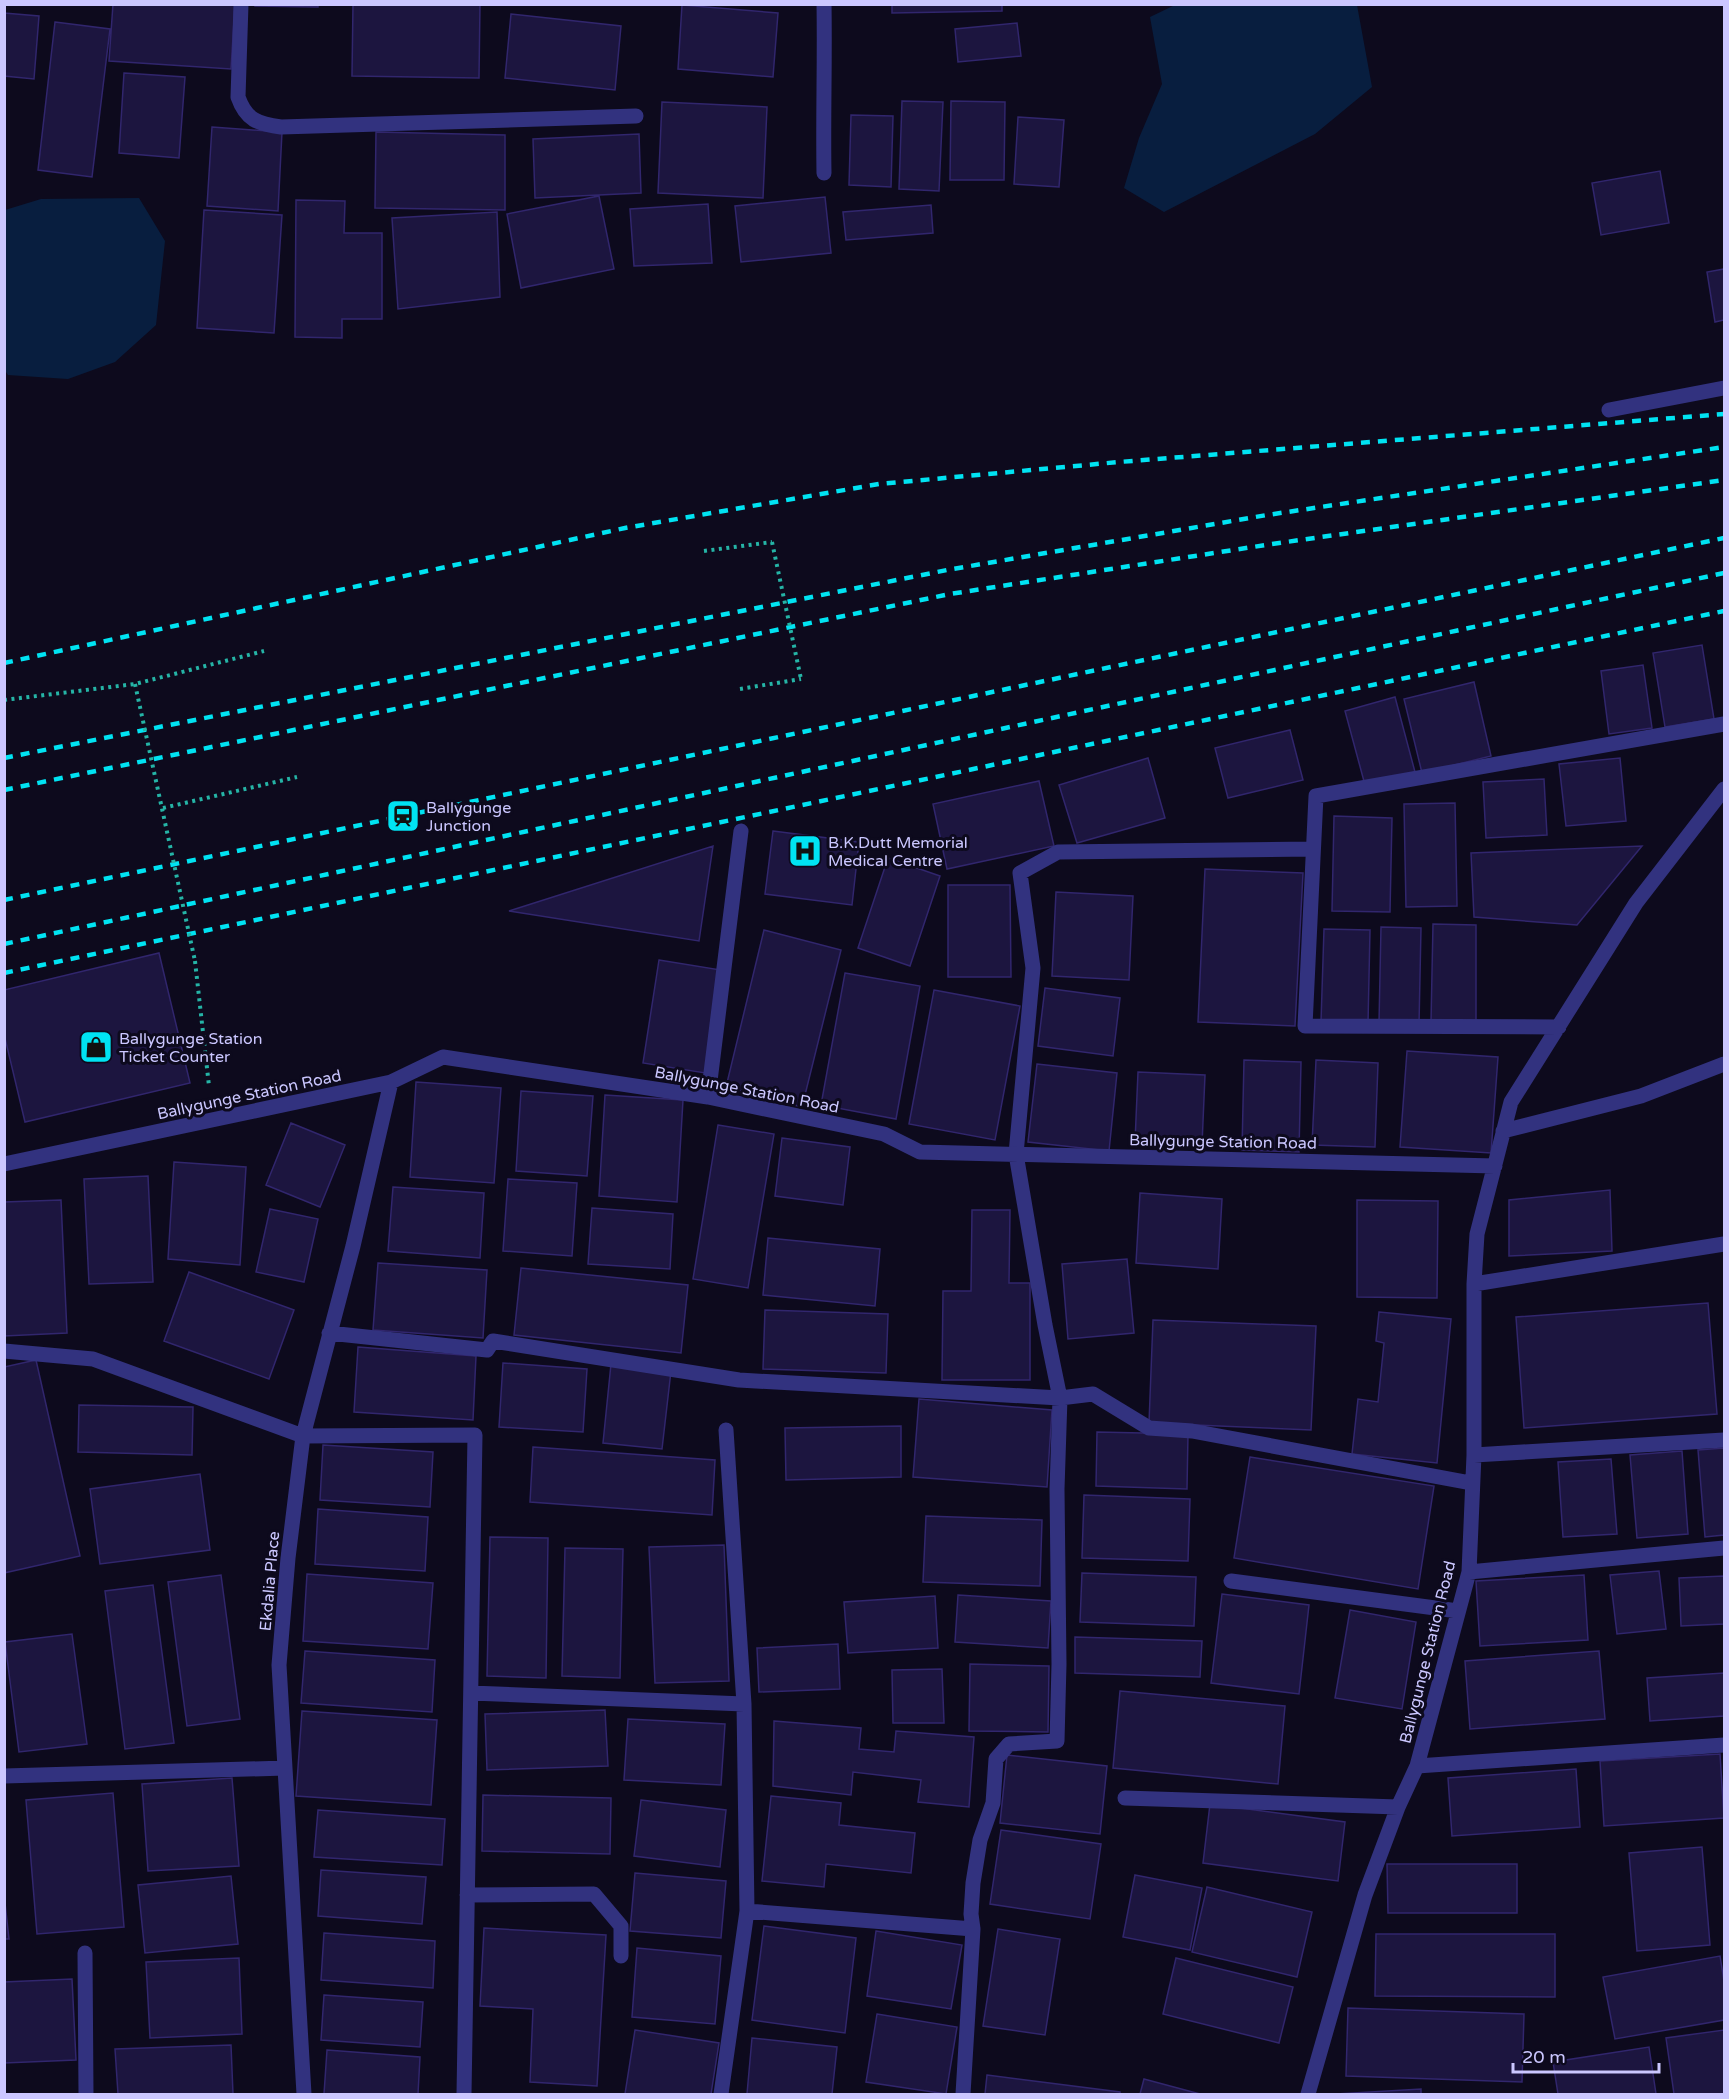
<svg xmlns="http://www.w3.org/2000/svg" width="1729" height="2099" viewBox="0 0 1729 2099" font-family="'Varela Round',sans-serif">
  <style>
    .water { fill: #081e3f }
    .building { fill: #1c153f; stroke: #31266d; stroke-width: 1.5 }
    .lines { fill: none; stroke-linecap: round; stroke-linejoin: round }
    .path { stroke: #25b4a6; stroke-width: 4; stroke-dasharray: 3 4.5; stroke-linecap: butt }
    .minor { stroke: #32327f; stroke-width: 15 }
    .rail { stroke: #00e3f2; stroke-width: 4.5; stroke-dasharray: 9 8; stroke-linecap: butt }
    .path-bridge { stroke: #25b4a6; stroke-width: 4; stroke-dasharray: 3 4.5; stroke-linecap: butt }
    .labels { text-anchor: middle; stroke-width: 6; stroke-linejoin: round; paint-order: stroke }
    .poi-label { font-size: 16px; fill: #cbc7ff; stroke: #0d0a1d; text-anchor: start }
    .street-label { font-size: 16px; fill: #cbc7ff; stroke: #0d0a1d }
  </style>
  <rect width="100%" height="100%" fill="#0d0a1d"/>
  <path class="water" d="M1175,5H1357L1372,87L1315,134L1164,212L1124,188L1139,138L1162,84L1150,17Z
    M139,198L165,241L156,325L115,362L68,379L8,375L4,369L5,210L41,199Z"/>
  <path class="building" d="M113,4H235L231,69L109,61Z
    M255,4H318V7L255,6Z
    M353,4H480L479,78L352,76Z
    M892,4H1002V11L892,13Z
    M682,5L778,13L773,77L678,69Z
    M4,13L39,16L34,79L4,76Z
    M511,14L621,26L615,90L505,78Z
    M55,22L110,29L92,177L38,170Z
    M1017,23L1021,56L958,62L955,29Z
    M124,73L185,77L179,158L119,153Z
    M902,101L943,102L939,191L899,189Z
    M951,101L1005,102L1004,180H950Z
    M662,102L767,107L763,198L658,193Z
    M851,115L893,116L891,187L849,185Z
    M1018,117L1064,120L1059,187L1014,184Z
    M212,127L282,132L278,211L207,206Z
    M376,132L505,135V210L375,208Z
    M639,134L641,193L535,198L533,139Z
    M1660,171L1669,223L1601,235L1592,183Z
    M599,196L614,269L521,288L507,214Z
    M825,197L831,253L741,262L735,206Z
    M296,200L345,201L344,233H382V319H342V338L295,337Z
    M708,204L712,263L634,266L630,209Z
    M931,205L933,233L846,240L843,212Z
    M204,210L282,215L274,333L197,328Z
    M497,212L500,297L398,309L392,218Z
    M1724,269V320L1715,322L1707,272Z
    M1702,645L1714,719L1665,727L1653,653Z
    M1643,665L1652,728L1609,734L1601,671Z
    M1474,682L1491,756L1422,773L1404,699Z
    M1395,697L1415,772L1365,785L1345,711Z
    M1290,730L1303,780L1228,798L1215,748Z
    M1148,758L1165,818L1077,843L1059,785Z
    M1620,758L1626,821L1566,826L1559,764Z
    M1544,779L1547,835L1486,838L1483,782Z
    M1039,781L1054,846L947,869L933,804Z
    M1455,803L1457,906L1406,907L1404,804Z
    M1334,816L1392,818L1390,912L1332,911Z
    M773,831L859,842L852,905L765,894Z
    M713,846L699,941L509,911Z
    M1642,846L1577,925L1474,917L1471,853Z
    M888,858L940,876L910,966L858,948Z
    M1205,869L1303,873L1295,1026L1198,1022Z
    M948,885H1010L1011,977H948Z
    M1056,892L1133,896L1129,980L1052,976Z
    M1433,924L1476,925V1023L1431,1022Z
    M1381,927L1421,928L1419,1025L1379,1023Z
    M1324,929L1370,930L1368,1024L1321,1022Z
    M764,930L841,950L802,1107L726,1087Z
    M159,953L190,1083L25,1122L4,1034V990Z
    M659,960L721,970L705,1073L643,1063Z
    M845,973L920,986L896,1119L821,1105Z
    M1045,988L1120,998L1113,1056L1038,1046Z
    M934,990L1020,1006L995,1140L909,1124Z
    M1407,1051L1498,1057L1491,1153L1400,1147Z
    M1244,1060L1301,1062L1299,1152L1242,1150Z
    M1316,1060L1378,1063L1375,1147L1312,1145Z
    M1037,1064L1117,1073L1109,1151L1028,1142Z
    M1138,1072L1205,1075L1202,1145L1135,1142Z
    M416,1082L501,1088L494,1183L410,1177Z
    M521,1091L593,1096L587,1176L516,1171Z
    M605,1095L683,1100L677,1202L599,1196Z
    M291,1123L345,1145L320,1207L266,1185Z
    M718,1125L774,1134L748,1288L693,1279Z
    M782,1138L850,1147L843,1205L775,1196Z
    M174,1162L246,1167L240,1265L168,1259Z
    M148,1176L153,1282L89,1284L84,1179Z
    M508,1179L577,1183L572,1256L503,1251Z
    M393,1187L484,1193L480,1258L388,1251Z
    M1610,1190L1612,1251L1509,1256V1200Z
    M1140,1193L1222,1199L1218,1269L1136,1263Z
    M61,1200L67,1333L4,1336V1202Z
    M1357,1200L1438,1201L1437,1298L1357,1297Z
    M592,1208L673,1214L670,1269L588,1264Z
    M270,1209L318,1219L304,1282L256,1272Z
    M972,1210H1010L1009,1283H1030V1380H942L943,1291H971Z
    M768,1238L880,1249L875,1306L763,1295Z
    M1127,1259L1134,1333L1068,1339L1062,1264Z
    M378,1263L487,1270L483,1338L373,1330Z
    M521,1268L688,1285L681,1353L514,1335Z
    M189,1272L294,1310L269,1379L164,1341Z
    M1708,1303L1717,1414L1524,1428L1516,1317Z
    M765,1310L888,1314L886,1373L763,1369Z
    M1379,1312L1451,1319L1437,1463L1352,1454L1358,1399L1378,1402L1384,1343L1376,1341Z
    M1153,1320L1316,1326L1311,1430L1149,1423Z
    M358,1347L476,1356L473,1420L354,1412Z
    M36,1360L80,1556L4,1573V1367Z
    M503,1363L587,1369L583,1432L499,1427Z
    M611,1364L671,1371L662,1449L603,1443Z
    M919,1399L1052,1410L1047,1487L913,1477Z
    M79,1405L193,1407L192,1455L78,1452Z
    M901,1426V1477L786,1480L785,1428Z
    M1097,1432L1188,1434L1187,1489L1096,1486Z
    M323,1445L433,1452L430,1507L320,1500Z
    M533,1447L715,1460L712,1515L530,1502Z
    M1724,1448V1535L1705,1537L1698,1450Z
    M1682,1451L1688,1534L1637,1538L1630,1455Z
    M1250,1457L1434,1486L1418,1589L1234,1558Z
    M1611,1459L1617,1534L1563,1537L1558,1462Z
    M200,1474L210,1550L100,1564L90,1489Z
    M1084,1495L1190,1499L1188,1561L1082,1558Z
    M318,1509L428,1517L425,1571L315,1564Z
    M926,1516L1042,1520L1040,1586L923,1582Z
    M490,1537L548,1538L546,1678L487,1676Z
    M724,1545L729,1681L655,1683L649,1547Z
    M565,1548L623,1549L620,1678L562,1676Z
    M1659,1571L1666,1629L1617,1634L1610,1575Z
    M1082,1573L1196,1577L1194,1626L1080,1622Z
    M307,1574L433,1583L428,1649L303,1641Z
    M221,1575L240,1719L187,1726L168,1582Z
    M1584,1575L1588,1640L1480,1646L1476,1581Z
    M1724,1576V1624L1681,1626L1679,1578Z
    M153,1585L174,1743L125,1749L105,1591Z
    M1222,1594L1309,1605L1299,1694L1211,1683Z
    M958,1595L1051,1601L1048,1648L955,1642Z
    M935,1596L938,1648L848,1653L844,1602Z
    M1350,1610L1416,1622L1402,1709L1335,1698Z
    M72,1634L87,1744L19,1752L5,1642Z
    M1075,1637L1202,1641L1200,1677L1075,1673Z
    M838,1644L840,1689L759,1692L757,1648Z
    M305,1651L435,1660L432,1712L301,1703Z
    M1599,1651L1605,1719L1470,1729L1465,1661Z
    M970,1664L1049,1666L1048,1732L969,1731Z
    M942,1669L944,1723H893L892,1670Z
    M1724,1673V1716L1650,1721L1647,1678Z
    M1120,1691L1285,1706L1278,1784L1113,1768Z
    M605,1710L608,1766L487,1770L485,1714Z
    M302,1711L437,1720L431,1805L296,1796Z
    M628,1719L725,1724L721,1785L624,1780Z
    M774,1721L861,1728L859,1749L894,1752L896,1731L974,1737L969,1807L918,1802L921,1780L853,1772L851,1795L773,1786Z
    M1720,1754L1724,1818L1604,1826L1600,1761Z
    M1007,1755L1107,1766L1100,1834L1000,1823Z
    M1576,1769L1580,1827L1452,1836L1448,1778Z
    M232,1778L239,1866L148,1871L142,1784Z
    M113,1793L124,1927L37,1934L26,1800Z
    M483,1795L611,1798L610,1854L482,1851Z
    M771,1796L841,1803L839,1825L915,1833L911,1873L826,1864L824,1887L762,1881Z
    M641,1800L726,1810L720,1867L634,1856Z
    M1210,1804L1345,1822L1338,1881L1203,1863Z
    M318,1810L445,1819L442,1865L314,1857Z
    M1001,1830L1101,1844L1090,1919L990,1904Z
    M1702,1847L1710,1945L1637,1951L1629,1853Z
    M1387,1864H1517V1913H1388Z
    M321,1870L426,1877L422,1924L318,1916Z
    M635,1873L726,1881L721,1938L630,1931Z
    M1135,1875L1202,1888L1190,1950L1123,1937Z
    M231,1876L238,1944L145,1953L138,1885Z
    M1207,1887L1312,1912L1297,1977L1192,1952Z
    M4,1894L9,1939H4Z
    M764,1926L856,1938L845,2033L752,2020Z
    M484,1928L606,1935L597,2086L530,2082L533,2009L480,2006Z
    M998,1929L1060,1939L1045,2035L983,2026Z
    M876,1931L962,1945L951,2009L867,1996Z
    M324,1933L435,1941L433,1988L321,1980Z
    M1376,1934H1555V1997L1375,1996Z
    M637,1948L721,1956L715,2024L632,2017Z
    M1720,1956L1724,1981V2020L1615,2039L1603,1977Z
    M239,1958L242,2034L150,2038L146,1962Z
    M1176,1958L1293,1987L1279,2043L1163,2014Z
    M72,1979L76,2060L4,2063V1982Z
    M324,1995L423,2002L420,2047L321,2040Z
    M1348,2008L1524,2014L1522,2082L1346,2076Z
    M877,2014L957,2027L946,2094L866,2082Z
    M635,2030L719,2043L711,2094H625Z
    M1724,2030V2094H1674L1666,2038Z
    M752,2038L837,2047L832,2094H747Z
    M231,2045L233,2094H118L115,2049Z
    M1649,2047L1656,2094H1558L1553,2062Z
    M327,2050L420,2057L418,2094H324Z
    M987,2075L1120,2092V2094H985Z
    M1144,2079L1200,2094H1140Z
    M1421,2089V2094H1336Z"/>
  <g class="lines">
    <path class="path" d="M704,551L772,542
      M740,689L801,679
      M4,700L135,684L264,651
      M163,808L297,777
      M195,961L209,1086"/>
    <path class="minor" d="M241,4L238,97C246,120 258,124 281,127L636,116
      M824,4C825,61 823,117 824,173
      M1609,410L1724,388
      M1559,1027L1305,1026L1316,796L1724,724
      M708,1097L741,831
      M1503,1131L1641,1096L1724,1064
      M4,1164L391,1082L443,1057L708,1097L884,1134L920,1152L1495,1166
      M1474,1284L1724,1244
      M329,1333L487,1350L493,1341L739,1380L1060,1398L1093,1394L1149,1428L1192,1431L1471,1483
      M4,1351L93,1359L303,1436L475,1435L464,2094
      M1474,1455L1724,1440
      M1469,1572L1724,1548
      M1231,1581L1458,1611
      M471,1693L744,1704
      M1417,1766L1724,1745
      M4,1776L285,1768
      M1125,1798L1398,1807
      M467,1895L594,1894L621,1926V1956
      M747,1911L973,1929
      M85,1953L86,2094
      M304,2094L279,1665L288,1558L303,1436L353,1246L391,1082
      M721,2094L747,1911L744,1704L726,1430
      M963,2094L973,1929L971,1914L973,1883L980,1840L993,1803L996,1759L1009,1744L1057,1741L1059,1664L1057,1489L1060,1398L1045,1325L1016,1154L1033,968L1020,873L1058,852L1313,849
      M1308,2094L1365,1895L1398,1807L1417,1766L1469,1572L1474,1455V1284L1477,1234L1511,1102L1636,903L1724,789"/>
    <path class="rail" d="M4,663L625,528L879,484L1119,462L1724,414
      M4,758L947,570L1267,515L1724,447
      M4,790L950,594L1272,544L1724,480
      M4,900L1724,538
      M4,944L1724,573
      M4,973L1724,611"/>
    <path class="path-bridge" d="M772,542L801,679
      M135,684L195,961"/>
  </g>
  <defs>
    <g id="station-square" transform="scale(1.725)"><rect x="-9" y="-9" width="18" height="18" rx="4" fill="#00e3f2" stroke="#0d0a1d"/><path d="M-3-6H3Q5-6 5-4V2Q5 4 3 4L4.5 6H3L1.5 4h-3L-3 6H-4.5L-3 4Q-5 4-5 2V-4Q-5-6-3-6ZM-3.5-4v3h7v-3ZM-3.5 1v1.5H-2V1ZM2 1v1.5H3.5V1Z" fill="#111"/></g>
    <g id="hospital-square" transform="scale(1.725)"><rect x="-9" y="-9" width="18" height="18" rx="4" fill="#00e3f2" stroke="#0d0a1d"/><path d="M-5-5h3v3.5h4V-5h3V5h-3V1.5h-4V5h-3Z" fill="#111"/></g>
    <g id="shop-square" transform="scale(1.725)"><rect x="-9" y="-9" width="18" height="18" rx="4" fill="#00e3f2" stroke="#0d0a1d"/><path d="M-5-2.5h2.3a2.7 3.5 0 0 1 5.4 0H5L5.5 6h-11ZM-1.5-2.5h3a1.5 2.3 0 0 0-3 0Z" fill="#111"/></g>
  </defs>
  <g fill-rule="evenodd">
    <use href="#station-square" x="403" y="816"/>
    <use href="#hospital-square" x="805" y="851"/>
    <use href="#shop-square" x="96" y="1047"/>
  </g>
  <g class="labels">
    <g class="poi-label">
      <text x="426" y="813">Ballygunge<tspan x="426" dy="18">Junction</tspan></text>
      <text x="828" y="848">B.K.Dutt Memorial<tspan x="828" dy="18">Medical Centre</tspan></text>
      <text x="119" y="1044">Ballygunge Station<tspan x="119" dy="18">Ticket Counter</tspan></text>
    </g>
    <g class="street-label">
      <text transform="translate(747 1089) rotate(11)" y="6">Ballygunge Station Road</text>
      <text transform="translate(249 1094) rotate(-12)" y="6">Ballygunge Station Road</text>
      <text transform="translate(1223 1141) rotate(1)" y="6">Ballygunge Station Road</text>
      <text transform="translate(269 1581) rotate(-85)" y="6">Ekdalia Place</text>
      <text transform="translate(1427 1652) rotate(-76)" y="6">Ballygunge Station Road</text>
    </g>
  </g>
  <rect width="1729" height="2099" fill="none" stroke="#cbc7ff" stroke-width="12"/>
  <path d="M1513 2063v9h146v-9" fill="none" stroke="#cbc7ff" stroke-width="3"/>
  <text x="1522" y="2063" font-size="18" fill="#cbc7ff" stroke="#0d0a1d" stroke-width="4.5" paint-order="stroke">20 m</text>
</svg>
